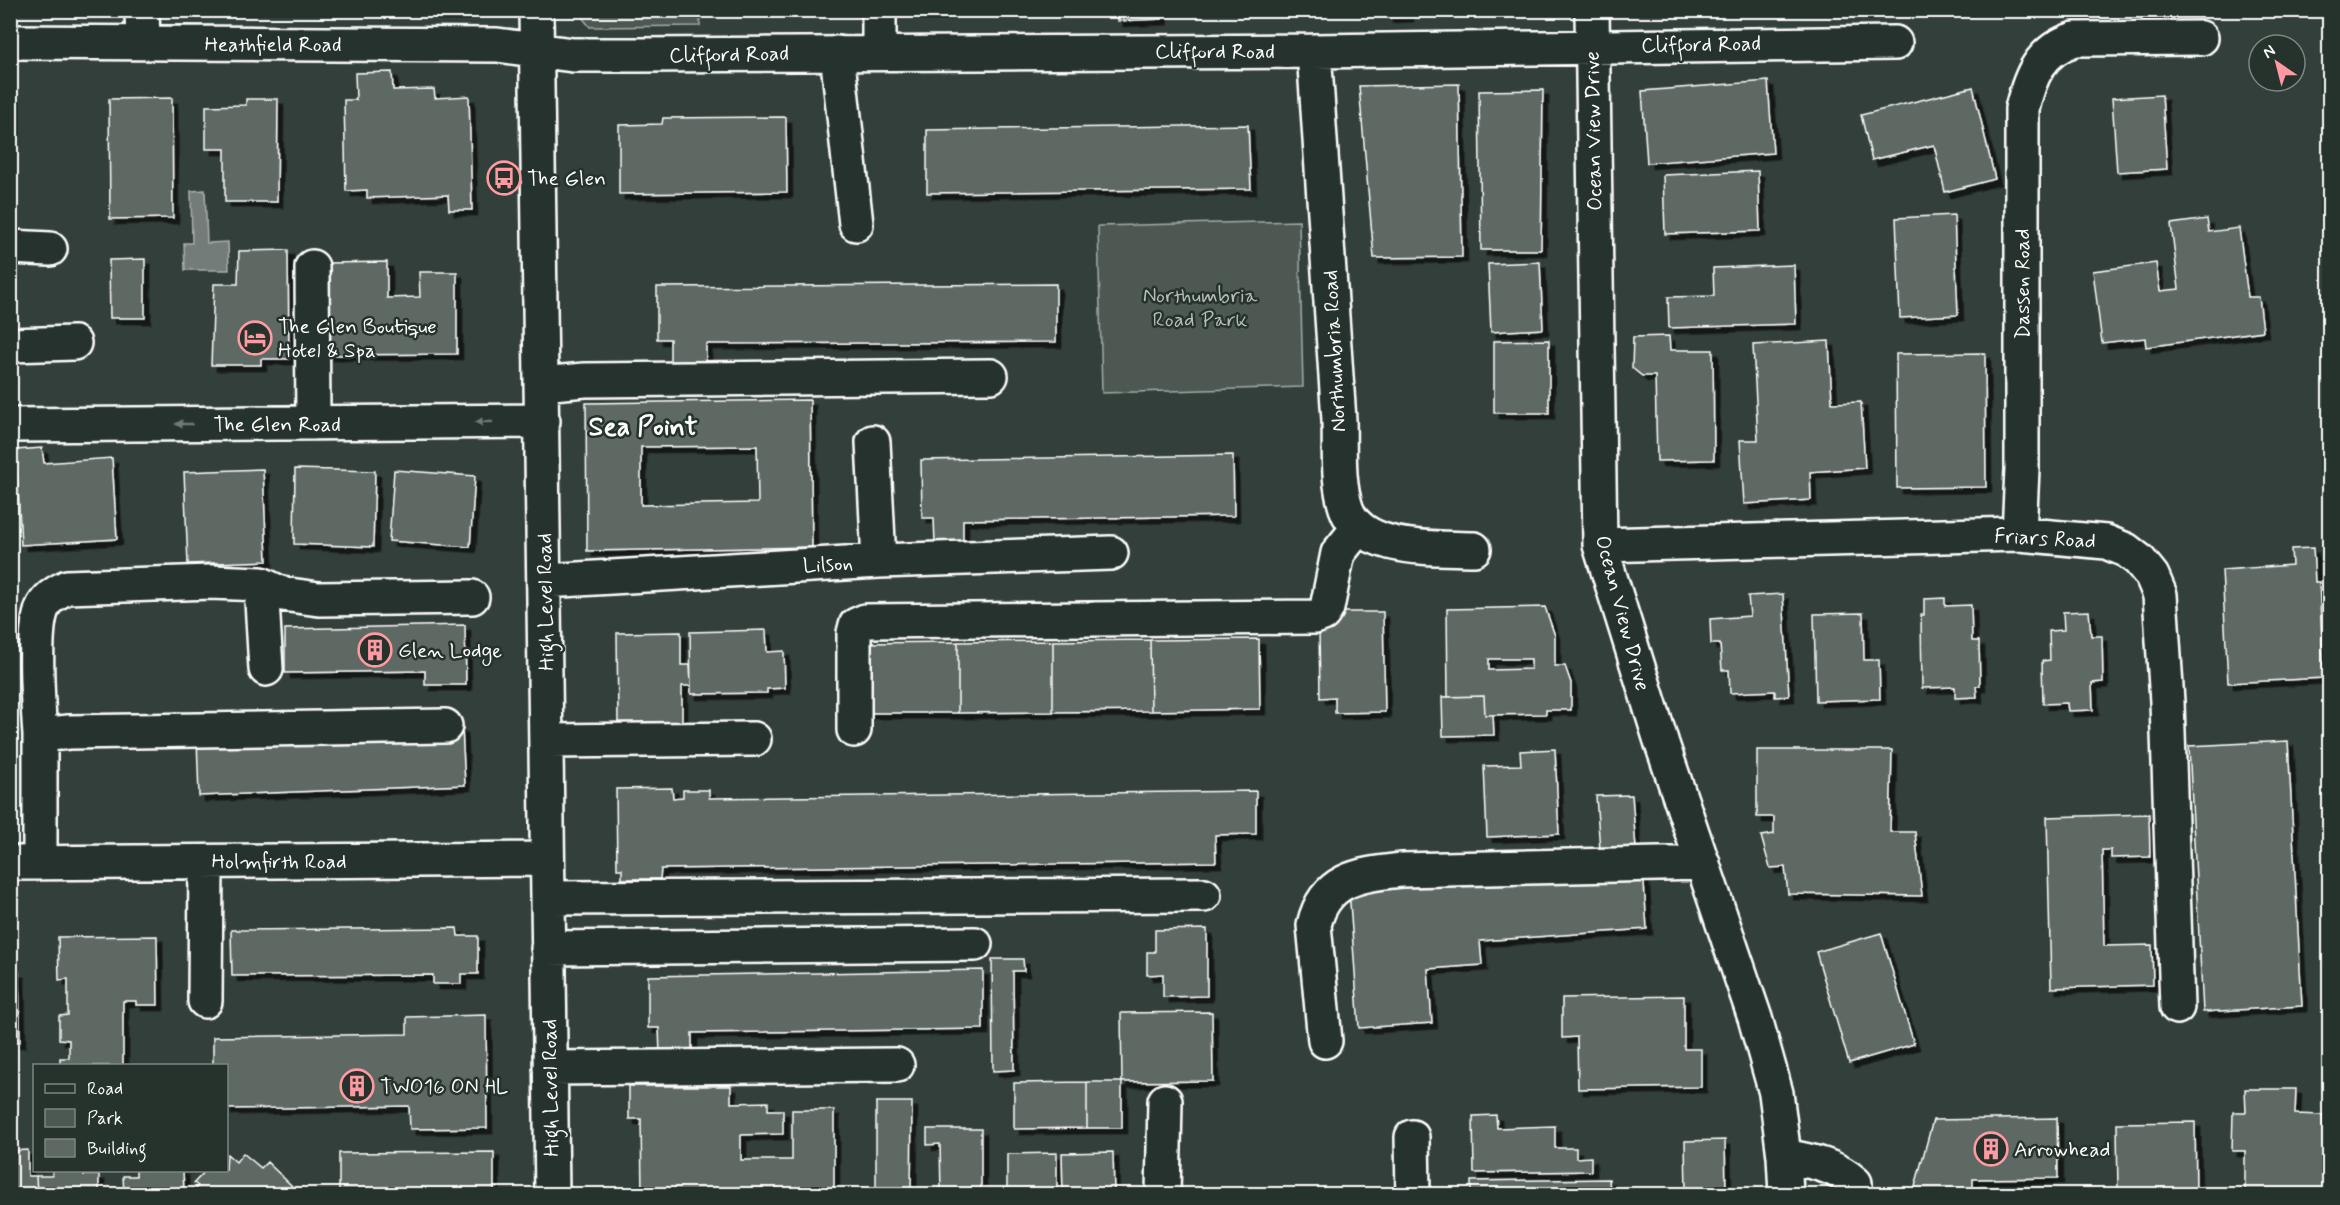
<svg xmlns="http://www.w3.org/2000/svg" width="2340" height="1205" viewBox="0 0 2340 1205" font-family="Mynerve,sans-serif">
  <style>
    .green { fill: #4d5853; stroke: #a6aca9; stroke-width: 1.5 }
    .water { fill: #737b78; stroke: #abb0ae; stroke-width: 1.5 }
    .building { fill: #5f6964; stroke: #fff; stroke-width: 1.5; fill-rule: evenodd; filter: url(#shadow) }
    .lines { fill: none; stroke-linecap: round; stroke-linejoin: round }
    .minor-casing { stroke: #fff; stroke-width: 38 }
    .minor { stroke: #26332d; stroke-width: 33 }
    .oneway { fill: #727a76 }
    .labels { text-anchor: middle; stroke-width: 5; stroke-linejoin: round; paint-order: stroke }
    .street-label { font-size: 21px; fill: #fff; stroke: #26332d }
    .poi-label { font-size: 21px; fill: #fff; stroke: #26332d; text-anchor: start }
    .park-label { font-size: 21px; fill: #b8bcba; stroke: #26332d }
    .district-label { font-size: 27px; font-weight: bold; fill: #fff; stroke: #26332d }
  </style>
  <defs>
    <filter id="shadow"><feDropShadow dx="5.5" dy="5.5" stdDeviation="0" flood-color="#0009"/></filter>
  </defs>
  <rect width="100%" height="100%" fill="#333f3a"/>
  <filter id="ink" filterUnits="userSpaceOnUse"><feTurbulence type="fractalNoise" baseFrequency=".0167" numOctaves="2"/><feDisplacementMap in="SourceGraphic" scale="12" xChannelSelector="R" yChannelSelector="G"/><feConvolveMatrix kernelMatrix="1 2 1 2 8 2 1 2 1" color-interpolation-filters="sRGB"/></filter>
  <g filter="url(#ink)">
    <path class="green" d="M577,11H700V26L590,27Z
      M1299,221L1303,387L1102,393L1098,226Z"/>
    <path class="water" d="M205,190L207,243L228,242L229,270H185L184,243H192L191,191Z"/>
    <path class="building" d="M1117,10H1161L1162,19L1118,21Z
      M1386,10H1408V16L1387,17Z
      M392,72L393,90L434,89L435,98L469,96L472,210H449L448,195L367,198V190L346,191L344,100H356L355,73Z
      M1768,81L1773,153L1647,163L1642,91Z
      M1459,84L1462,257L1374,258L1359,86Z
      M1973,87L1995,179L1945,192L1934,145L1872,160L1861,115Z
      M1543,90L1541,250H1481L1479,91Z
      M2162,95L2167,169L2117,172L2112,98Z
      M172,98L173,218L110,219L109,99Z
      M246,99H278L277,202H225V149H206V106L246,105Z
      M786,117L787,192L619,194V125L662,124L663,118Z
      M1248,125L1251,189L927,193V130Z
      M1758,171L1760,231L1665,234L1663,175Z
      M1954,215L1958,315L1900,318L1896,218Z
      M2207,219L2209,232L2239,228L2248,297H2259L2263,331L2146,347L2145,338L2102,343L2093,271L2156,263L2160,291L2179,289L2171,224Z
      M288,250L289,359H261V365H211L214,284H238L239,251Z
      M145,259V318H110L109,260Z
      M387,262V298L420,297L419,272H457V354L328,355V263Z
      M1540,262L1543,329L1491,332L1488,264Z
      M1794,265L1796,324L1669,328L1668,297L1714,296L1713,268Z
      M1056,284V342L706,344V369L670,370V339H657V287Z
      M1669,336L1670,350H1713L1714,460L1657,461L1655,376H1642L1632,368L1633,337Z
      M1549,340V413H1494V341Z
      M1829,341L1832,403L1861,402L1865,468L1810,472L1811,500L1744,504L1740,440H1758L1753,345Z
      M1985,353L1986,487L1897,488L1896,354Z
      M810,400L812,547L587,551L586,403ZM757,446L758,503L641,505V447Z
      M42,448L44,463L112,458L117,539L21,545L16,450Z
      M1233,455L1234,516L963,520V542L935,543L934,518H922L921,460Z
      M263,469L267,561L188,564L184,472Z
      M295,469L375,471L373,547L294,544Z
      M394,470L475,476L470,547L389,541Z
      M2313,548L2315,582H2319L2324,678L2228,683L2222,570L2292,565L2291,549Z
      M1783,594L1789,696L1775,697V691L1730,693L1729,670H1722L1720,644H1711L1710,619L1750,616L1748,596Z
      M1945,598V606L1971,605L1972,641H1979L1980,686H1976L1977,697L1955,698V687L1922,688L1921,615H1924V599Z
      M1545,607L1555,636V666H1565L1571,683V710H1546V714L1485,715L1484,696L1448,697L1447,609ZM1489,659H1531V669L1489,670Z
      M2089,611L2091,636H2102L2103,682L2092,683L2093,710L2068,711L2067,703L2043,704L2042,661L2050,660L2049,631L2064,630L2063,612Z
      M1333,612H1383L1385,712L1335,713V697L1320,698L1319,629H1333Z
      M1863,613L1864,660H1879L1880,699L1816,701L1814,614Z
      M465,625L466,685H425V671L285,673V629Z
      M766,630L767,652L784,651L785,688L767,689V693L691,694L690,632Z
      M681,632V665H690L691,686H682V722L618,723L617,633Z
      M1259,639L1260,709L1151,711L1150,640Z
      M1150,640L1151,711L1053,712V641Z
      M1053,641V712L958,713V642Z
      M958,642V713H861V643Z
      M1484,696L1485,715H1493L1494,735L1443,736L1442,697Z
      M462,728L465,785L199,796L197,739Z
      M2288,741L2302,1006L2203,1012L2189,746Z
      M1555,749L1559,834L1487,837L1484,766L1521,765L1520,751Z
      M1757,750H1892L1890,832H1915L1922,896L1788,894L1785,867L1770,868L1761,836L1774,834V817H1757Z
      M672,788L673,798L683,797V790H709V798L1256,791V834L1215,835L1216,862L661,869L660,879H622V869H617L616,789Z
      M1632,795L1636,849L1600,850L1596,796Z
      M2149,814L2150,857L2111,858V850H2102L2104,946L2152,945L2153,985L2051,988L2047,817Z
      M1643,868L1647,929L1480,941L1482,965L1428,969L1432,1023L1359,1028L1349,889Z
      M457,928L458,936H478V974H461V984H433V975L232,976L231,930Z
      M1207,929V996L1163,997V974L1147,975V952H1155V930Z
      M1881,933L1914,1044L1849,1063L1816,952Z
      M157,936L158,1005H136V1001H123V1066H60V1058H69V1040L59,1039V1016L68,1015V979L59,980L58,937Z
      M992,959H1023L1024,971H1013L1014,1070L993,1071Z
      M983,970V1029L692,1033V1054L660,1055L659,1028H648V976Z
      M10,972H19L20,1042H10Z
      M1684,996V1049H1701V1087L1578,1089L1577,1037L1562,1038V998Z
      M1212,1012L1213,1081L1122,1082L1121,1013Z
      M486,1015L487,1128L410,1129L409,1106L226,1109V1066H213V1037L407,1034V1017Z
      M1087,1082H1122V1128H1087Z
      M1087,1082V1128L1014,1129V1083Z
      M629,1086H731V1103L768,1102V1110H783V1134L741,1135V1160H792V1110H834V1194H642L641,1119H629Z
      M2245,1089H2296L2295,1114L2323,1115V1194H2245V1151H2232L2233,1112H2246Z
      M876,1102H912L911,1194H876Z
      M1496,1115L1497,1128L1555,1126V1148H1576V1158L1591,1157V1171L1474,1173L1473,1116Z
      M2057,1118L2058,1178L1973,1179V1194H1913L1933,1120Z
      M2195,1122L2196,1194H2118L2117,1123Z
      M927,1129H981V1194H941L940,1144L927,1145Z
      M1725,1140L1726,1194H1686L1685,1141Z
      M28,1150V1176H36L37,1194H10V1151Z
      M494,1152V1194H339V1153Z
      M1113,1152L1114,1194H1007V1154L1057,1153V1193H1063L1062,1153Z
      M243,1153L261,1168L267,1162L292,1186L284,1194H190L198,1186L194,1183L206,1170H226L227,1154L236,1162Z
      M52,1170H84V1175H99V1194H37L36,1176H52Z
      M136,1170H183L184,1194H124L123,1176H136Z
      M1609,1179L1610,1194H1471V1181Z"/>
    <g class="lines">
      <g class="minor-casing">
        <path id="minor" d="M142,10L143,43
          M536,10L552,1194
          M1592,10L1600,545L1662,744L1755,1018L1776,1093L1784,1156L1786,1194
          M10,42L497,45L573,55H637L1314,51L1895,43
          M1314,51L1339,420C1340,449 1337,480 1346,508C1361,553 1436,547 1474,549
          M879,52V10
          M837,53L856,224
          M10,247L50,249
          M312,267L313,423
          M10,345L74,343
          M541,384L585,380L991,376
          M10,425L543,421
          M873,442L879,561
          M2019,534L2022,469V109C2030,76 2040,50 2075,39L2201,38
          M1600,545L2019,534L2106,542L2126,550L2139,560L2152,576L2160,595L2167,702L2177,1007
          M545,581L879,561L1111,553
          M261,584L266,669
          M854,730V633L856,625L865,621L1315,617L1323,614L1327,608L1338,553L1359,527
          M40,735C38,706 33,637 41,612C44,599 56,592 67,587L211,582L261,584L282,594L319,599L472,597
          M547,741L754,739
          M10,863L547,859
          M40,863V735L69,732L445,726
          M548,898L1204,895
          M548,948L975,944
          M205,1001L206,862
          M1325,1041L1314,925C1325,878 1359,875 1401,870L1703,863
          M550,1068L897,1065
          M1412,1137L1413,1194
          M1784,1156C1810,1161 1835,1165 1855,1183V1194
          M1163,1194L1165,1101"/>
      </g>
      <use href="#minor" class="minor"/>
    </g>
    <defs><path id="oneway-solid" d="M-6-.8H1V-3.2L6.5 0L1 3.2V.8H-6Z" transform="scale(1.5)"/></defs>
    <g class="oneway">
      <use href="#oneway-solid" transform="translate(484 422) rotate(179)"/>
      <use href="#oneway-solid" transform="translate(184 424) rotate(180)"/>
    </g>
  </g>
  <defs>
    <g id="bus-ring" transform="scale(1.725)"><circle r="9.5" fill="#26332d" stroke="#ff9aa2" stroke-width="1.5"/><path d="M-5-6H5V4H4V6H2V4H-2V6H-4V4H-5ZM-3.5-4V0h7V-4ZM-3.5 1.2v1.5H-2V1.2ZM2 1.2v1.5H3.5V1.2Z" fill="#ff9aa2"/></g>
    <g id="hotel-ring" transform="scale(1.725)"><circle r="9.5" fill="#26332d" stroke="#ff9aa2" stroke-width="1.5"/><path d="M-6-4.5h1.5V1H6V5H4.5V3h-9V5H-6ZM-4 0a1.8 1.8 0 1 1 3.6 0ZM.5 0V-2.5h3Q6-2.5 6 0Z" fill="#ff9aa2"/></g>
    <g id="building-ring" transform="scale(1.725)"><circle r="9.5" fill="#26332d" stroke="#ff9aa2" stroke-width="1.5"/><path d="M-4-6H4V6H1V3H-1V6H-4ZM-2.5-4.3h1.7v1.8h-1.7ZM.8-4.3h1.7v1.8H.8ZM-2.5-1h1.7V.8h-1.7ZM.8-1h1.7V.8H.8Z" fill="#ff9aa2"/></g>
  </defs>
  <g fill-rule="evenodd">
    <use href="#bus-ring" x="504" y="178"/>
    <use href="#hotel-ring" x="255" y="338"/>
    <use href="#building-ring" x="375" y="650"/>
    <use href="#building-ring" x="357" y="1086"/>
    <use href="#building-ring" x="1991" y="1149"/>
  </g>
  <g class="labels">
    <g class="street-label">
      <text x="273" y="51">Heathfield Road</text>
      <text transform="translate(1701 44) rotate(-1)" y="7">Clifford Road</text>
      <text x="1215" y="58">Clifford Road</text>
      <text transform="translate(729 54) rotate(-1)" y="7">Clifford Road</text>
      <text transform="translate(1593 131) rotate(-91)" y="7">Ocean View Drive</text>
      <text transform="translate(2022 284) rotate(-90)" y="7">Dassen Road</text>
      <text transform="translate(1334 351) rotate(-93)" y="7">Northumbria Road</text>
      <text x="277" y="431">The Glen Road</text>
      <text transform="translate(2045 538) rotate(3)" y="7">Friars Road</text>
      <text transform="translate(828 564) rotate(-3)" y="7">Lilson</text>
      <text transform="translate(545 602) rotate(-91)" y="7">High Level Road</text>
      <text transform="translate(1623 613) rotate(75)" y="7">Ocean View Drive</text>
      <text x="279" y="868">Holmfirth Road</text>
      <text transform="translate(550 1088) rotate(-91)" y="7">High Level Road</text>
    </g>
    <g class="poi-label">
      <text x="527" y="185">The Glen</text>
      <text x="278" y="333">The Glen Boutique<tspan x="278" dy="24">Hotel &amp; Spa</tspan></text>
      <text x="398" y="657">Glen Lodge</text>
      <text x="380" y="1093">TWO16 ON HL</text>
      <text x="2014" y="1156">Arrowhead</text>
    </g>
    <g class="park-label">
      <text x="1200" y="302">Northumbria<tspan x="1200" dy="24">Road Park</tspan></text>
    </g>
    <g class="district-label">
      <text x="643" y="435">Sea Point</text>
    </g>
  </g>
  <rect width="2340" height="1205" fill="none" stroke="#26332d" stroke-width="36"/>
  <rect x="18" y="18" width="2304" height="1169" fill="none" stroke="#fff" stroke-width="2" filter="url(#ink)"/>
  <rect x="33" y="1064" width="195" height="108" fill="#26332d" stroke="#7d8581" stroke-width="1.5"/>
  <rect x="45" y="1084" width="30" height="9" fill="#26332d" stroke="#7d8581" stroke-width="1.5"/>
  <text x="87" y="1094" font-size="18" fill="#ffffff">Road</text>
  <rect x="45" y="1109" width="30" height="18" fill="#4d5853" stroke="#7d8581" stroke-width="1.5"/>
  <text x="87" y="1124" font-size="18" fill="#ffffff">Park</text>
  <rect x="45" y="1139" width="30" height="18" fill="#5f6964" stroke="#7d8581" stroke-width="1.5"/>
  <text x="87" y="1154" font-size="18" fill="#ffffff">Building</text>
  <g transform="translate(2277 63) rotate(325)"><circle r="28" fill="#26332d" stroke="#7d8581" stroke-width="1.5"/>
  <path d="M0-4.5L10 22L0 15L-10 22Z" fill="#ff9aa2"/>
  <text y="-9" font-size="16" font-weight="bold" text-anchor="middle" fill="#ffffff">N</text>
  </g>
</svg>
